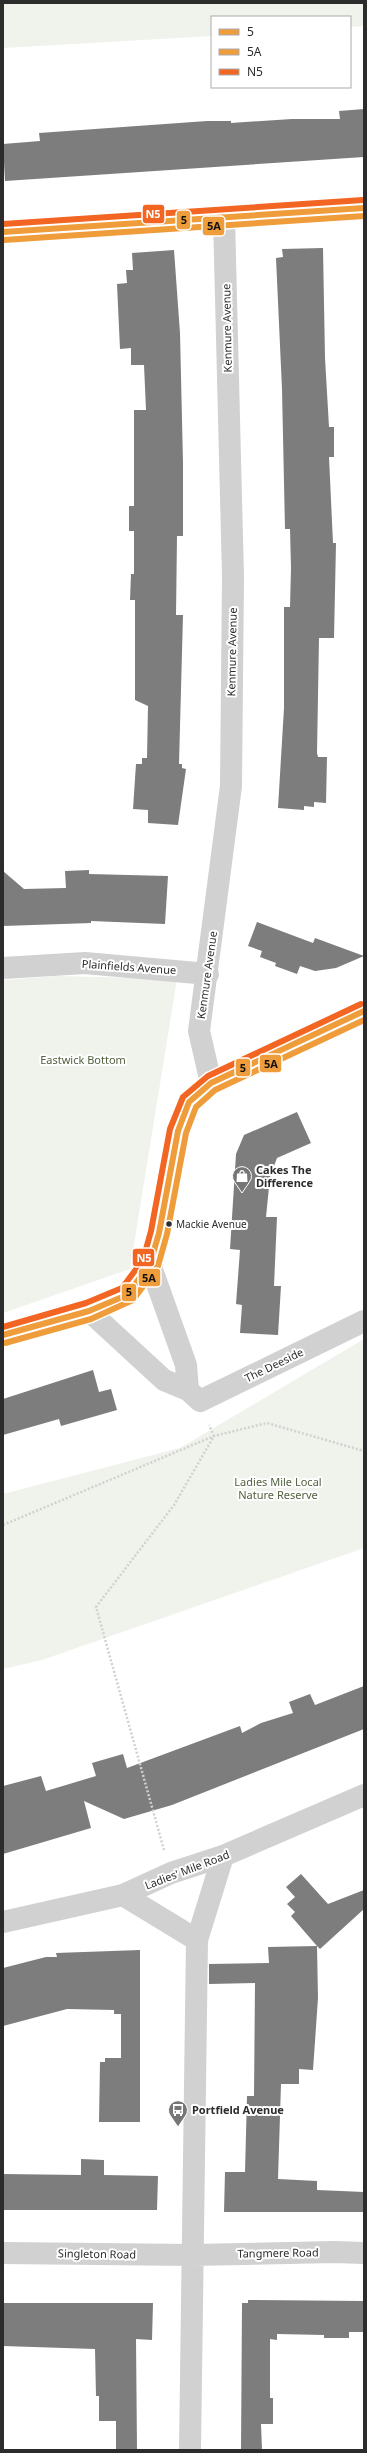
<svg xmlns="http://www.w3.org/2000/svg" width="367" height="2453" viewBox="0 0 367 2453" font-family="'Noto Sans',sans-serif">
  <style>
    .green { fill: #f0f2ec }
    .building { fill: #7d7d7d }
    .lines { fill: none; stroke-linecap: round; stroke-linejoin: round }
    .path { stroke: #d1d1d1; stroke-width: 2.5; stroke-dasharray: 2 2; stroke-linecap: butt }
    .minor { stroke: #d1d1d1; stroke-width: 22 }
    .bus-1-casing { stroke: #fff; stroke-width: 9 }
    .bus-2-casing { stroke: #fff; stroke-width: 9 }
    .bus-3-casing { stroke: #fff; stroke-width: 9 }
    .bus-1 { stroke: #ef9c3b; stroke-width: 6 }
    .bus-2 { stroke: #ef9c3b; stroke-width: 6 }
    .bus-3 { stroke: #f26522; stroke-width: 6 }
    .bus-dot { fill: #2c2c2c; stroke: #fff; stroke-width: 1.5 }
    .labels { text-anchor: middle; stroke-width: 4; stroke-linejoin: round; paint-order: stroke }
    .bus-label { font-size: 10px; fill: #2c2c2c; stroke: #fff; text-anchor: start }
    .street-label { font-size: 11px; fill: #2c2c2c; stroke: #fff }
    .park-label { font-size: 11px; fill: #536240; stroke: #fff }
    .poi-label { font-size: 11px; font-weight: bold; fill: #2c2c2c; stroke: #fff; text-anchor: start }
    .line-badge { stroke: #fff; stroke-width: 1.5 }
    .badge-label { font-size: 11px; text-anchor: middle; font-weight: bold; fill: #fff }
    .pale-badge-label { font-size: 11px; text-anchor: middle; font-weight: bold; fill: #111 }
  </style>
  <rect width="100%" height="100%" fill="#fff"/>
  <path class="green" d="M3,3H364V26L350,27V17H212V36L3,48Z
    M58,976L177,979L130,1269L3,1313V980Z
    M364,1339V1548L42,1660L3,1669V1494L180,1448Z"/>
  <path class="building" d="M364,109V157L5,181L3,144L40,141L39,133L207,121H231V123L292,119H340L339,111Z
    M323,248L325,358L329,427H334V457H329L333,543H336L334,638H319L317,753L318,757H327L326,803L314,802V807L304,806V810L278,808L284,708V607H290L291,568L290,529H285L282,389L276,258L283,257L282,249Z
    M174,250L180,333L183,463V536H177L176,615H183L179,764H182V768L186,769L178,825L148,823V810L133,809L136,764H142V758H147L148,706L135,700V600H130L131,574H134V531H129V506H134V410H146L144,365H131V348L120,349L117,284L127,283L126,270H133L132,253Z
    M89,870V874L168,876L165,924L91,921V923L3,926V871L24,889L66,888L65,871Z
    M257,922L313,943L315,938L364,956L336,968L315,971L300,966L297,974L275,966L276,963L260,957L262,951L248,946Z
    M297,1112L311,1143L277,1158L270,1177L266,1217H277L274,1286H281L278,1335L240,1333L242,1305L236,1304L240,1250L230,1249L236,1154L244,1135Z
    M93,1370L99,1392L111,1389L117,1410L61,1426L59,1419L3,1435V1399Z
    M364,1686V1729L172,1805L124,1819L84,1801L91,1828L3,1854V1786L41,1776L46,1791L96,1776L92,1763L123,1754L127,1768L240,1726L242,1733L261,1723L293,1713L289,1702L310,1694L315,1705Z
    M301,1874L328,1904L364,1890V1909L320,1949L317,1946L318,1998L313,2070L299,2069V2084H281L278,2179L317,2181V2190L364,2192V2212H224L225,2172H245L247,2096H254L255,1983L209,1984V1964L269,1963L268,1947L317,1946L291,1916L295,1912L287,1904L295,1897L286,1887Z
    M140,1950V2122H99L100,2062H105V2058H121V2014H114V2010L67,2009L3,2026V1968L46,1957H57L56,1953Z
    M81,2159L104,2160V2175L158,2176L157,2210H3V2174L81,2175Z
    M248,2300L364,2301V2332H349V2338H324V2335L277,2334V2340L270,2339V2398H273V2424H261L262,2450H241L242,2303H248Z
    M3,2303H153L152,2340L136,2339L137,2450H116V2421H99V2396H96L95,2349L3,2346Z"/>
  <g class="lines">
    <path class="path" d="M3,1525L214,1436L267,1423L364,1451
      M164,1850L96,1607L174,1505L214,1436L209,1425"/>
    <path class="minor" d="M3,232L364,208
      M3,968L85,963L208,974
      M211,1083L199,1031L231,786L233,577L224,218
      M150,1264L186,1365L188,1390L200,1401L364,1321
      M89,1311L164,1380L188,1390
      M3,1335L89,1311L127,1295L150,1264L159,1233L178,1131L189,1102L211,1083L364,1011
      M123,1895L197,1940
      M3,1922L123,1895L171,1873L223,1856L364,1795
      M3,2253L192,2255L334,2252L364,2253
      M190,2450L197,1940L223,1856"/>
    <g class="bus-1-casing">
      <path id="bus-1" d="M3,232L364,208
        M3,1335L89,1311L127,1295L150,1264L159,1233L178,1131L189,1102L211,1083L364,1011"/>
    </g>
    <g class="bus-2-casing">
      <path id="bus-2" d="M4,240L364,216
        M5,1343L91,1319L133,1300L158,1266L167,1234L186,1133L196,1107L215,1090L364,1020"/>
    </g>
    <g class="bus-3-casing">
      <path id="bus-3" d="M3,224L363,200
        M3,1327L86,1303L122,1288L143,1260L151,1231L170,1129L183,1097L208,1076L361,1004"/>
    </g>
    <use href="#bus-1" class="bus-1"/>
    <use href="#bus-2" class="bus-2"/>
    <use href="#bus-3" class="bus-3"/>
  </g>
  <defs>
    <g id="shop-pin" transform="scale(1)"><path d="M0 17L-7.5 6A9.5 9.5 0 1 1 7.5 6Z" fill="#767676" stroke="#fff"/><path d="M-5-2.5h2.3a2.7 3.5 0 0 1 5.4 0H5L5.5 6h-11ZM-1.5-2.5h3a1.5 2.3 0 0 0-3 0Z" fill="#fff"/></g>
    <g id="bus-pin" transform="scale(1)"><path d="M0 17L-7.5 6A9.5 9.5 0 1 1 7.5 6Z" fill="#767676" stroke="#fff"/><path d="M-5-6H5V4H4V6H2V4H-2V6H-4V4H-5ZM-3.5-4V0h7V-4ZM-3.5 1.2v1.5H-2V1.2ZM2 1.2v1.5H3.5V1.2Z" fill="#fff"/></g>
  </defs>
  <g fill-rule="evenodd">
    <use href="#shop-pin" x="242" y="1176"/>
    <use href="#bus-pin" x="178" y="2110"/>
  </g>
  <circle class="bus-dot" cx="169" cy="1224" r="3.5"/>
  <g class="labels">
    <g class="bus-label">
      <text x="176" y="1228">Mackie Avenue</text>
    </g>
    <g class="street-label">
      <text transform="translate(227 328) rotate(-91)" y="4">Kenmure Avenue</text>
      <text transform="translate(232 652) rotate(-89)" y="4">Kenmure Avenue</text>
      <text transform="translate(129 967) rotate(4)" y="4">Plainfields Avenue</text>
      <text transform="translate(207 975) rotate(-82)" y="4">Kenmure Avenue</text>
      <text transform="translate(274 1365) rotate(-26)" y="4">The Deeside</text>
      <text transform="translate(187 1870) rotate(-21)" y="4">Ladies' Mile Road</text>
      <text transform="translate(278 2253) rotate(-1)" y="4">Tangmere Road</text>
      <text transform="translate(97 2254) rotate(1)" y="4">Singleton Road</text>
    </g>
    <g class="park-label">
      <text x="83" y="1064">Eastwick Bottom</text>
      <text x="278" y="1486">Ladies Mile Local<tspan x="278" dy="13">Nature Reserve</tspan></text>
    </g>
    <g class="poi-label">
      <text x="256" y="1174">Cakes The<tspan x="256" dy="13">Difference</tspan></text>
      <text x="192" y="2114">Portfield Avenue</text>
    </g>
  </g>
  <g class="line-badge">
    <rect x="142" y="204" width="23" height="20" rx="4" fill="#f26522"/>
    <rect x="176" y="210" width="15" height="20" rx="4" fill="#ef9c3b"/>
    <rect x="202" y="216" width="23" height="20" rx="4" fill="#ef9c3b"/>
    <rect x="259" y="1054" width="23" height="19" rx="4" fill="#ef9c3b"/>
    <rect x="235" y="1058" width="16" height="19" rx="4" fill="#ef9c3b"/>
    <rect x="132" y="1248" width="23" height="19" rx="4" fill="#f26522"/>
    <rect x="138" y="1268" width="23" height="19" rx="4" fill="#ef9c3b"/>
    <rect x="121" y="1283" width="16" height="19" rx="4" fill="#ef9c3b"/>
  </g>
  <g class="badge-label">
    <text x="153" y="218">N5</text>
    <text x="144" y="1262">N5</text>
  </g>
  <g class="pale-badge-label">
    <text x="184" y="224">5</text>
    <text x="214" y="230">5A</text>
    <text x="271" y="1068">5A</text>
    <text x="243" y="1072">5</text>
    <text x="149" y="1282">5A</text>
    <text x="129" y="1296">5</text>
  </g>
  <rect width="367" height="2453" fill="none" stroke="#2c2c2c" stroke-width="8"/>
  <rect x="211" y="16" width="140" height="72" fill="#ffffff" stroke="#ababab"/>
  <rect x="219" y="29" width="20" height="6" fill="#ef9c3b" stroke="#ababab"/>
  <text x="247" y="36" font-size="12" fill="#2c2c2c">5</text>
  <rect x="219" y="49" width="20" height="6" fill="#ef9c3b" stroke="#ababab"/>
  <text x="247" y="56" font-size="12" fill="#2c2c2c">5A</text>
  <rect x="219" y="69" width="20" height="6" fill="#f26522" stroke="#ababab"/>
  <text x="247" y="76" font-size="12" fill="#2c2c2c">N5</text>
</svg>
